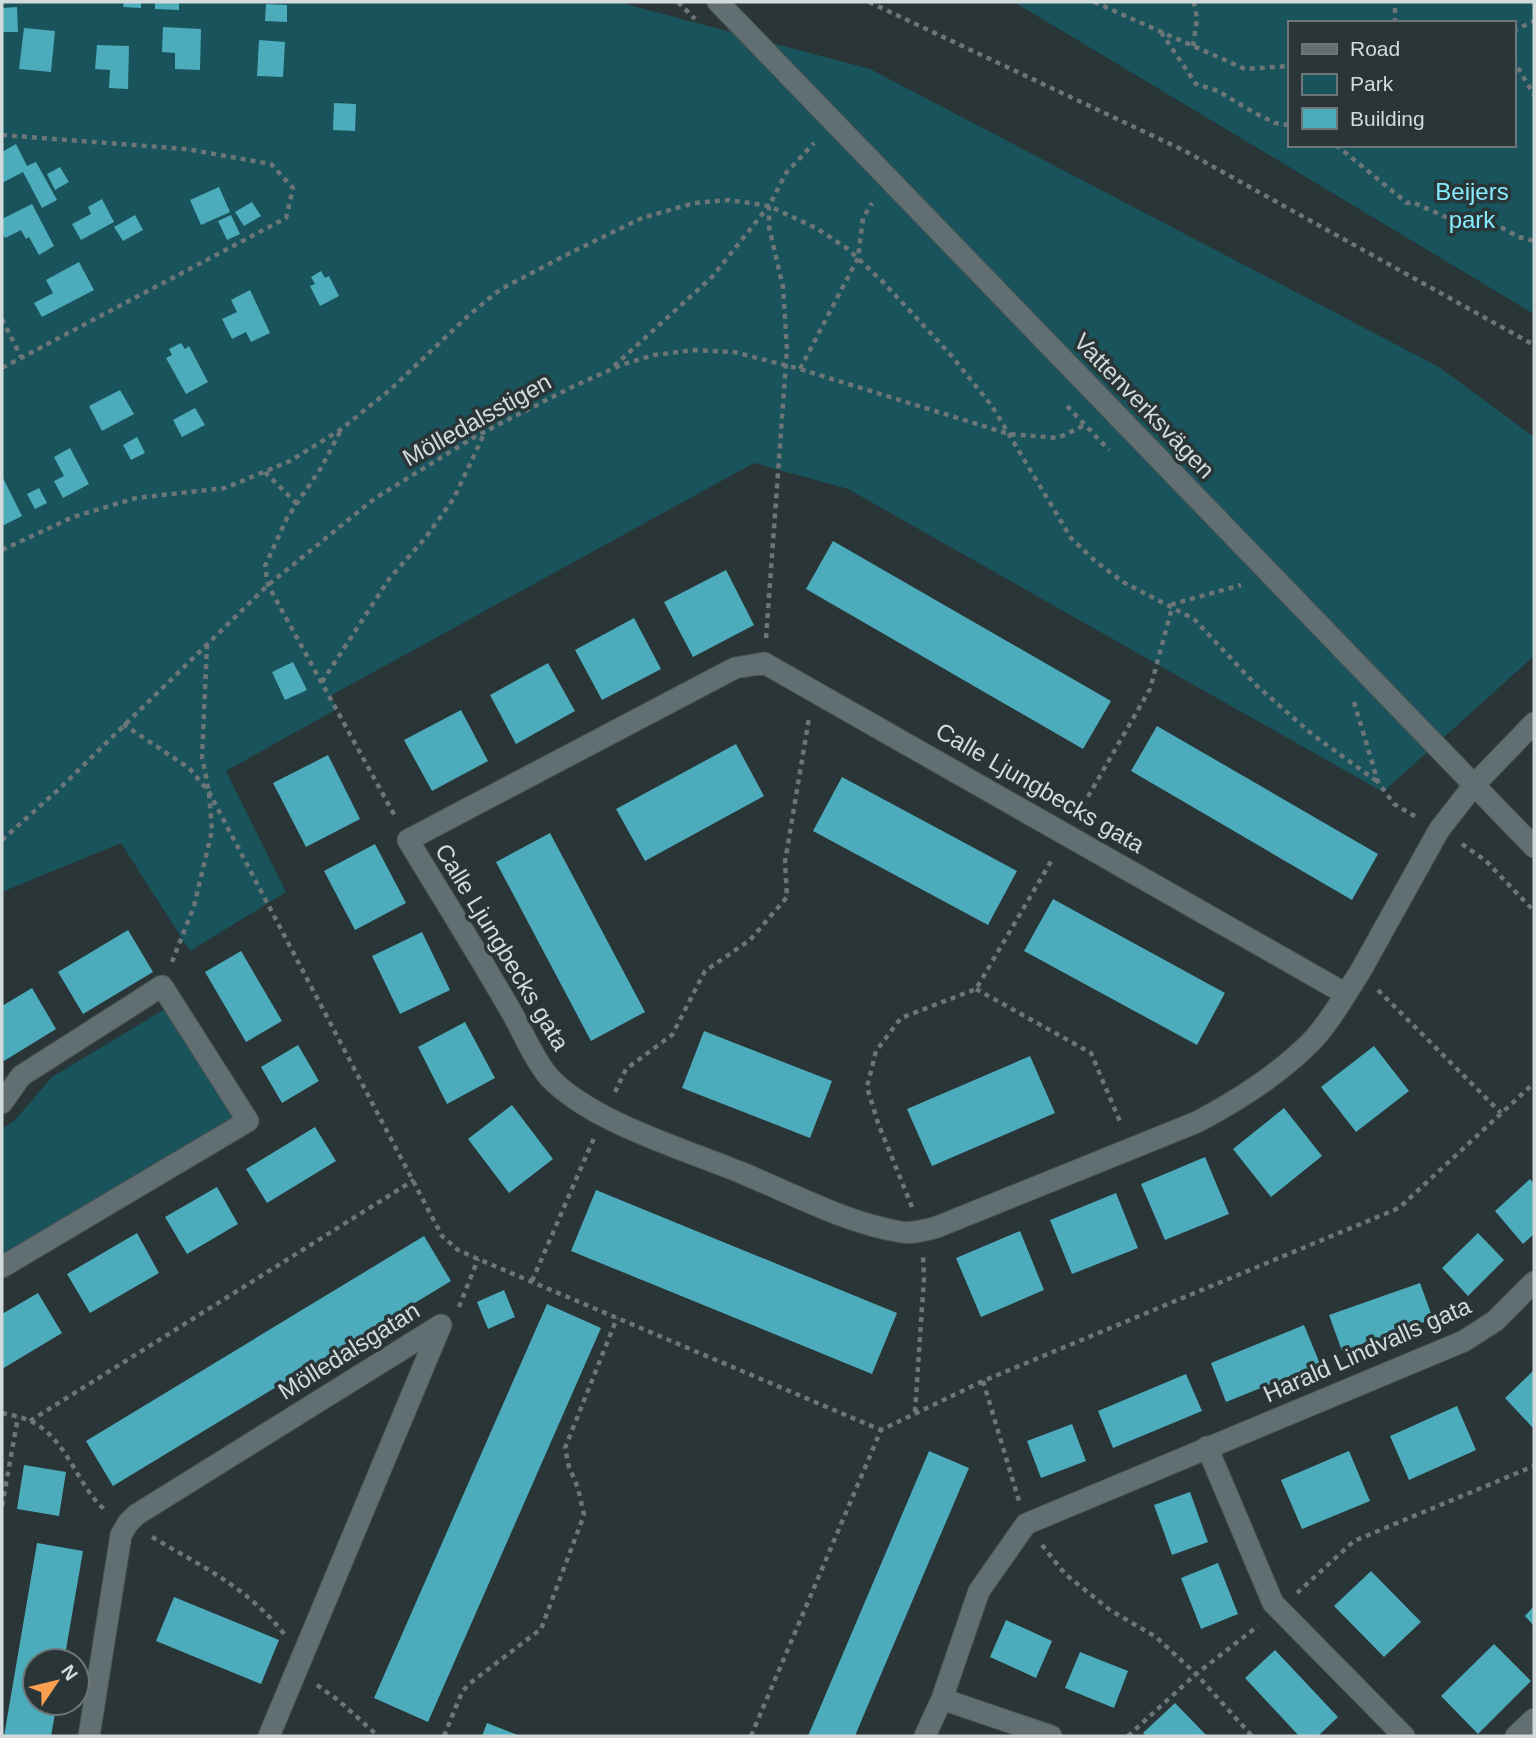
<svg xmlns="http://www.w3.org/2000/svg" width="1536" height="1738" viewBox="0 0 1536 1738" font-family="Arial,sans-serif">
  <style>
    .green { fill: #19535b; fill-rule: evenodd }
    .building { fill: #4cacbb }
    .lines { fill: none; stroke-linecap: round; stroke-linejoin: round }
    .street-casing { stroke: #475254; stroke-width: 23 }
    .secondary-casing { stroke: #475254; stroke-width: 23 }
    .path { stroke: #6c7678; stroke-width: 4.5; stroke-dasharray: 5 5; stroke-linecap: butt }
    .street { stroke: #626f72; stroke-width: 21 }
    .secondary { stroke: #626f72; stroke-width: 21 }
    .labels { text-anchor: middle; stroke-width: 7; stroke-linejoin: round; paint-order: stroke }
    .park-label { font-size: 24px; fill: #86ebfc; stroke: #293537 }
    .street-label { font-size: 24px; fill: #d3dadc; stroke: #293537 }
  </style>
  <rect width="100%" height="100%" fill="#293537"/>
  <path class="green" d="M2,2H618L870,69L1439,367L1534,437V656L1383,792L848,489L754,463L330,696L337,709L226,771L286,892L190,951L121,843L2,892Z
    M1014,2H1534V314ZM1289,23H1513V145H1289Z
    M165,1009L234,1117L2,1257V1129L15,1120L52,1077Z"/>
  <path class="building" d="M124,2H141V8L123,7Z
    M155,2H179V10L155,9Z
    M266,4L287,5V22L265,21Z
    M17,7L18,32H2V8Z
    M163,27L201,29L200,70L175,69V53L162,52Z
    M24,28L55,31L51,72L19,69Z
    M259,40L285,42L283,77L257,76Z
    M97,45L129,46L128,89L109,88L110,70L95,69Z
    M334,103L356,104L355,131L333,130Z
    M16,144L27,166L36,162L57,200L42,208L23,172L2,183V152Z
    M60,167L69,182L55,190L47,174Z
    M219,187L230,212L201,225L190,200Z
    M102,199L114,222L81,240L72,224L91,214L88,207Z
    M252,202L261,216L244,226L235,212Z
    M32,204L54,246L39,255L29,237L26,239L21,230L5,238L2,232V219Z
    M135,215L143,230L123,241L114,227Z
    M231,215L240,234L227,240L218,221Z
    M79,262L94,290L42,317L34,303L53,293L46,280Z
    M321,271L325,278L329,276L339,296L320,306L310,286L315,284L311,277Z
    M250,290L270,333L251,342L246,332L232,339L222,319L237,312L231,300Z
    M181,343L185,349L189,346L208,382L186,394L166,358L172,355L169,349Z
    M120,390L134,414L102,431L89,406Z
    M195,408L205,425L182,437L173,420Z
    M137,437L145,453L131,460L123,445Z
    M70,448L89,484L63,498L54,481L64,476L54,457Z
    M2,476L22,516L2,526Z
    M39,488L47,503L35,509L27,494Z
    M833,541L1111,701L1083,749L806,589Z
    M726,570L754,625L693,657L664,602Z
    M634,618L661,669L602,700L575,650Z
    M293,662L307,690L285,700L272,672Z
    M548,663L575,711L516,744L490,695Z
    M461,710L488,761L432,791L404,740Z
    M1157,726L1378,854L1352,900L1131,771Z
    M736,744L764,796L645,861L616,809Z
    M328,755L360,819L306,847L273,783Z
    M842,777L1017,871L988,925L813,831Z
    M550,833L645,1012L591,1041L496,862Z
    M375,844L406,903L355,930L324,871Z
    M1053,899L1225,993L1197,1045L1024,951Z
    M128,930L153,972L83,1014L58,972Z
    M422,932L450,990L400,1014L372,956Z
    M241,951L282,1021L246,1042L205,972Z
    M32,988L56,1029L4,1061L2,1057V1006Z
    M465,1022L495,1078L447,1104L418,1047Z
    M704,1031L832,1081L810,1138L682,1088Z
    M298,1045L319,1081L282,1103L261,1067Z
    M1374,1046L1409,1091L1356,1132L1321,1087Z
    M1030,1056L1055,1113L932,1166L907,1109Z
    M512,1105L553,1159L509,1193L468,1139Z
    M1284,1108L1322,1156L1271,1197L1233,1149Z
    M315,1127L336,1161L267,1203L246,1169Z
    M1205,1157L1229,1214L1165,1240L1141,1184Z
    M1530,1179L1534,1184V1234L1523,1244L1495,1211Z
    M217,1187L238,1224L187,1254L165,1217Z
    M596,1190L897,1313L872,1374L571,1251Z
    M1116,1193L1138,1248L1072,1274L1050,1220Z
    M1020,1231L1044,1290L981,1317L956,1258Z
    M137,1233L159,1273L90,1313L67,1274Z
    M1478,1233L1504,1260L1468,1296L1442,1268Z
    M424,1236L451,1281L113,1486L86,1441Z
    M1420,1283L1433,1319L1342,1351L1329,1315Z
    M504,1290L515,1317L488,1329L477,1302Z
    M38,1293L62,1333L2,1369V1314Z
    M547,1304L601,1328L428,1722L374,1698Z
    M1304,1325L1320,1364L1226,1402L1211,1363Z
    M1534,1370V1429L1505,1398Z
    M1186,1374L1202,1411L1113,1448L1098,1411Z
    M1457,1406L1476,1450L1409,1480L1390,1436Z
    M1072,1424L1086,1461L1041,1478L1027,1441Z
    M929,1451L969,1468L876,1686L855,1736H808Z
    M1349,1451L1370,1501L1302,1529L1281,1480Z
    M24,1465L66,1472L59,1516L17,1509Z
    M1190,1492L1208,1542L1172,1555L1154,1505Z
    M37,1543L83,1551L64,1661H35V1703H57L51,1736H4Z
    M1218,1563L1238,1614L1201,1629L1181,1578Z
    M1371,1571L1421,1622L1384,1657L1334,1606Z
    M174,1597L279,1640L261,1684L156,1641Z
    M1534,1606V1626L1525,1616Z
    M1006,1620L1052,1641L1036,1678L990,1657Z
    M1494,1644L1531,1681L1478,1734L1441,1696Z
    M1275,1650L1338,1717L1318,1736H1299L1245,1678Z
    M1080,1652L1128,1671L1114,1708L1065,1688Z
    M1175,1703L1207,1736H1146L1143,1733Z
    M487,1723L520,1736H482Z"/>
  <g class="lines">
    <g class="street-casing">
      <path id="street" d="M1346,994L764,663L735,668L408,840C443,898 479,955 512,1013C524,1034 533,1058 549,1077C591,1122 684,1149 742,1173C793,1194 846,1223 901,1232C913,1234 926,1230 937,1227L1197,1122C1237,1101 1279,1074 1311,1042C1330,1022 1345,995 1360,972L1439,830L1474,785L1534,723
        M2,1103L21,1076L162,986L248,1121L2,1267
        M1207,1447L1273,1603L1404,1736
        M942,1699L1051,1736
        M89,1736L121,1535L128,1523L136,1515L441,1325L269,1736
        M925,1736L942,1699L979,1591L1026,1524L1464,1341L1495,1321L1534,1282
        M1516,1736L1534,1719"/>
    </g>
    <g class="secondary-casing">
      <path id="secondary" d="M718,2L1534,847"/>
    </g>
    <path class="path" d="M678,2L695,19
      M869,2L1185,151L1534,345
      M1094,2L1245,69L1289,66
      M1395,23V2
      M1513,31L1534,21
      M1161,32L1196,84L1218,91L1253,112L1275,123L1289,125
      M1193,46L1197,19L1194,2
      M1513,59L1534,95
      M2,135L186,149L271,164L293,188L286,218L2,368
      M1336,145L1407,203L1412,202L1448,218L1502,228L1519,237L1534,241
      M2,319L21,357
      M614,366L712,277L768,207
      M800,369L858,258L863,218L872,203
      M1067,406L1109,450
      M340,432L321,468L287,518L265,566L268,585L396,818
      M265,472L297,504
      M2,550L73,517L136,498L225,488L290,461L340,430L391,389L470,314L501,289L572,252L642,218L694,203L729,200L769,206L816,228L848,249L883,282L950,354L992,406L1071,538L1095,561L1123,582L1194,619L1256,685L1313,735L1378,782
      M766,638L787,349L783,287L769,227V206L786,173L814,143
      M322,682L389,579L426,537L454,498L485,432
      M1354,702L1378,782L1394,804L1418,818
      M123,724L189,768L209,792L442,1236L458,1250L478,1259L881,1430
      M1078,814L1150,689L1173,604L1241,585
      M2,840L59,789L268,585L374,499L476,436L570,388L621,365L654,355L694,350L734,352L800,369L1009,434L1058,438L1085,425
      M1462,844L1486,861L1534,911
      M172,962L194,906L212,831L209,792L202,757L207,646
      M976,989L1091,1053L1121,1124
      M1378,990L1501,1113
      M615,1092L626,1069L672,1035L705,971L750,940L787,897L785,862L809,718
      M912,1207L878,1123L867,1087L876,1051L901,1018L976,989L1053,858
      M532,1281L594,1138
      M459,1307L478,1259
      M983,1381L1019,1501
      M915,1412L924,1278L923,1256
      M2,1413C16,1416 31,1419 42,1428C70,1449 79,1487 105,1510
      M30,1421L414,1180
      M2,1506L18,1417
      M152,1537C204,1568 246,1586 285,1635
      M1042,1545L1065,1574L1110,1610L1156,1637L1196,1674L1252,1736
      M1297,1593L1354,1541L1534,1466
      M317,1685L338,1700L378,1736
      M444,1736L462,1692L469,1684L541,1629L584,1515L578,1488L569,1467L565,1448L617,1318
      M751,1736L881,1430L983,1381L1399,1208L1534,1083
      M1128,1736L1196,1674L1258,1626"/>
    <use href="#street" class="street"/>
    <use href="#secondary" class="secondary"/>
  </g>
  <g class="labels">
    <g class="park-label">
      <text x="1472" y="200">Beijers<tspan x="1472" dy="28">park</tspan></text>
    </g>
    <g class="street-label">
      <text transform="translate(1144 406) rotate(46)" y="8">Vattenverksvägen</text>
      <text transform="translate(477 420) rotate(-29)" y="8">Mölledalsstigen</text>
      <text transform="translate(1040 788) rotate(30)" y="8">Calle Ljungbecks gata</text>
      <text transform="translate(502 947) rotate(59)" y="8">Calle Ljungbecks gata</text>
      <text transform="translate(1367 1350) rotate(-24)" y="8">Harald Lindvalls gata</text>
      <text transform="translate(349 1351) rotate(-32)" y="8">Mölledalsgatan</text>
    </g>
  </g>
  <rect width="1536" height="1738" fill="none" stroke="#d3dadc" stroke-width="7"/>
  <rect x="1288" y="21" width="228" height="126" fill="#293537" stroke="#6d7779" stroke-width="2"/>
  <rect x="1302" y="44" width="35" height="10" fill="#626f72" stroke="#6d7779" stroke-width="2"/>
  <text x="1350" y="56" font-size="21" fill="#d3dadc">Road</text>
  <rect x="1302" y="74" width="35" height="21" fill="#19535b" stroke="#6d7779" stroke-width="2"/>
  <text x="1350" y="91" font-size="21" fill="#d3dadc">Park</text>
  <rect x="1302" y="108" width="35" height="21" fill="#4cacbb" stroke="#6d7779" stroke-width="2"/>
  <text x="1350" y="126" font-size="21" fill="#d3dadc">Building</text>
  <g transform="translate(56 1682) rotate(55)"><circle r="33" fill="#293537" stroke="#6d7779" stroke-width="2"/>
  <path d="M0-5L12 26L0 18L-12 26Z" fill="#fa9f4f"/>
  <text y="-10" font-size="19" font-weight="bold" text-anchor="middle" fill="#d3dadc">N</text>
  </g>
</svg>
